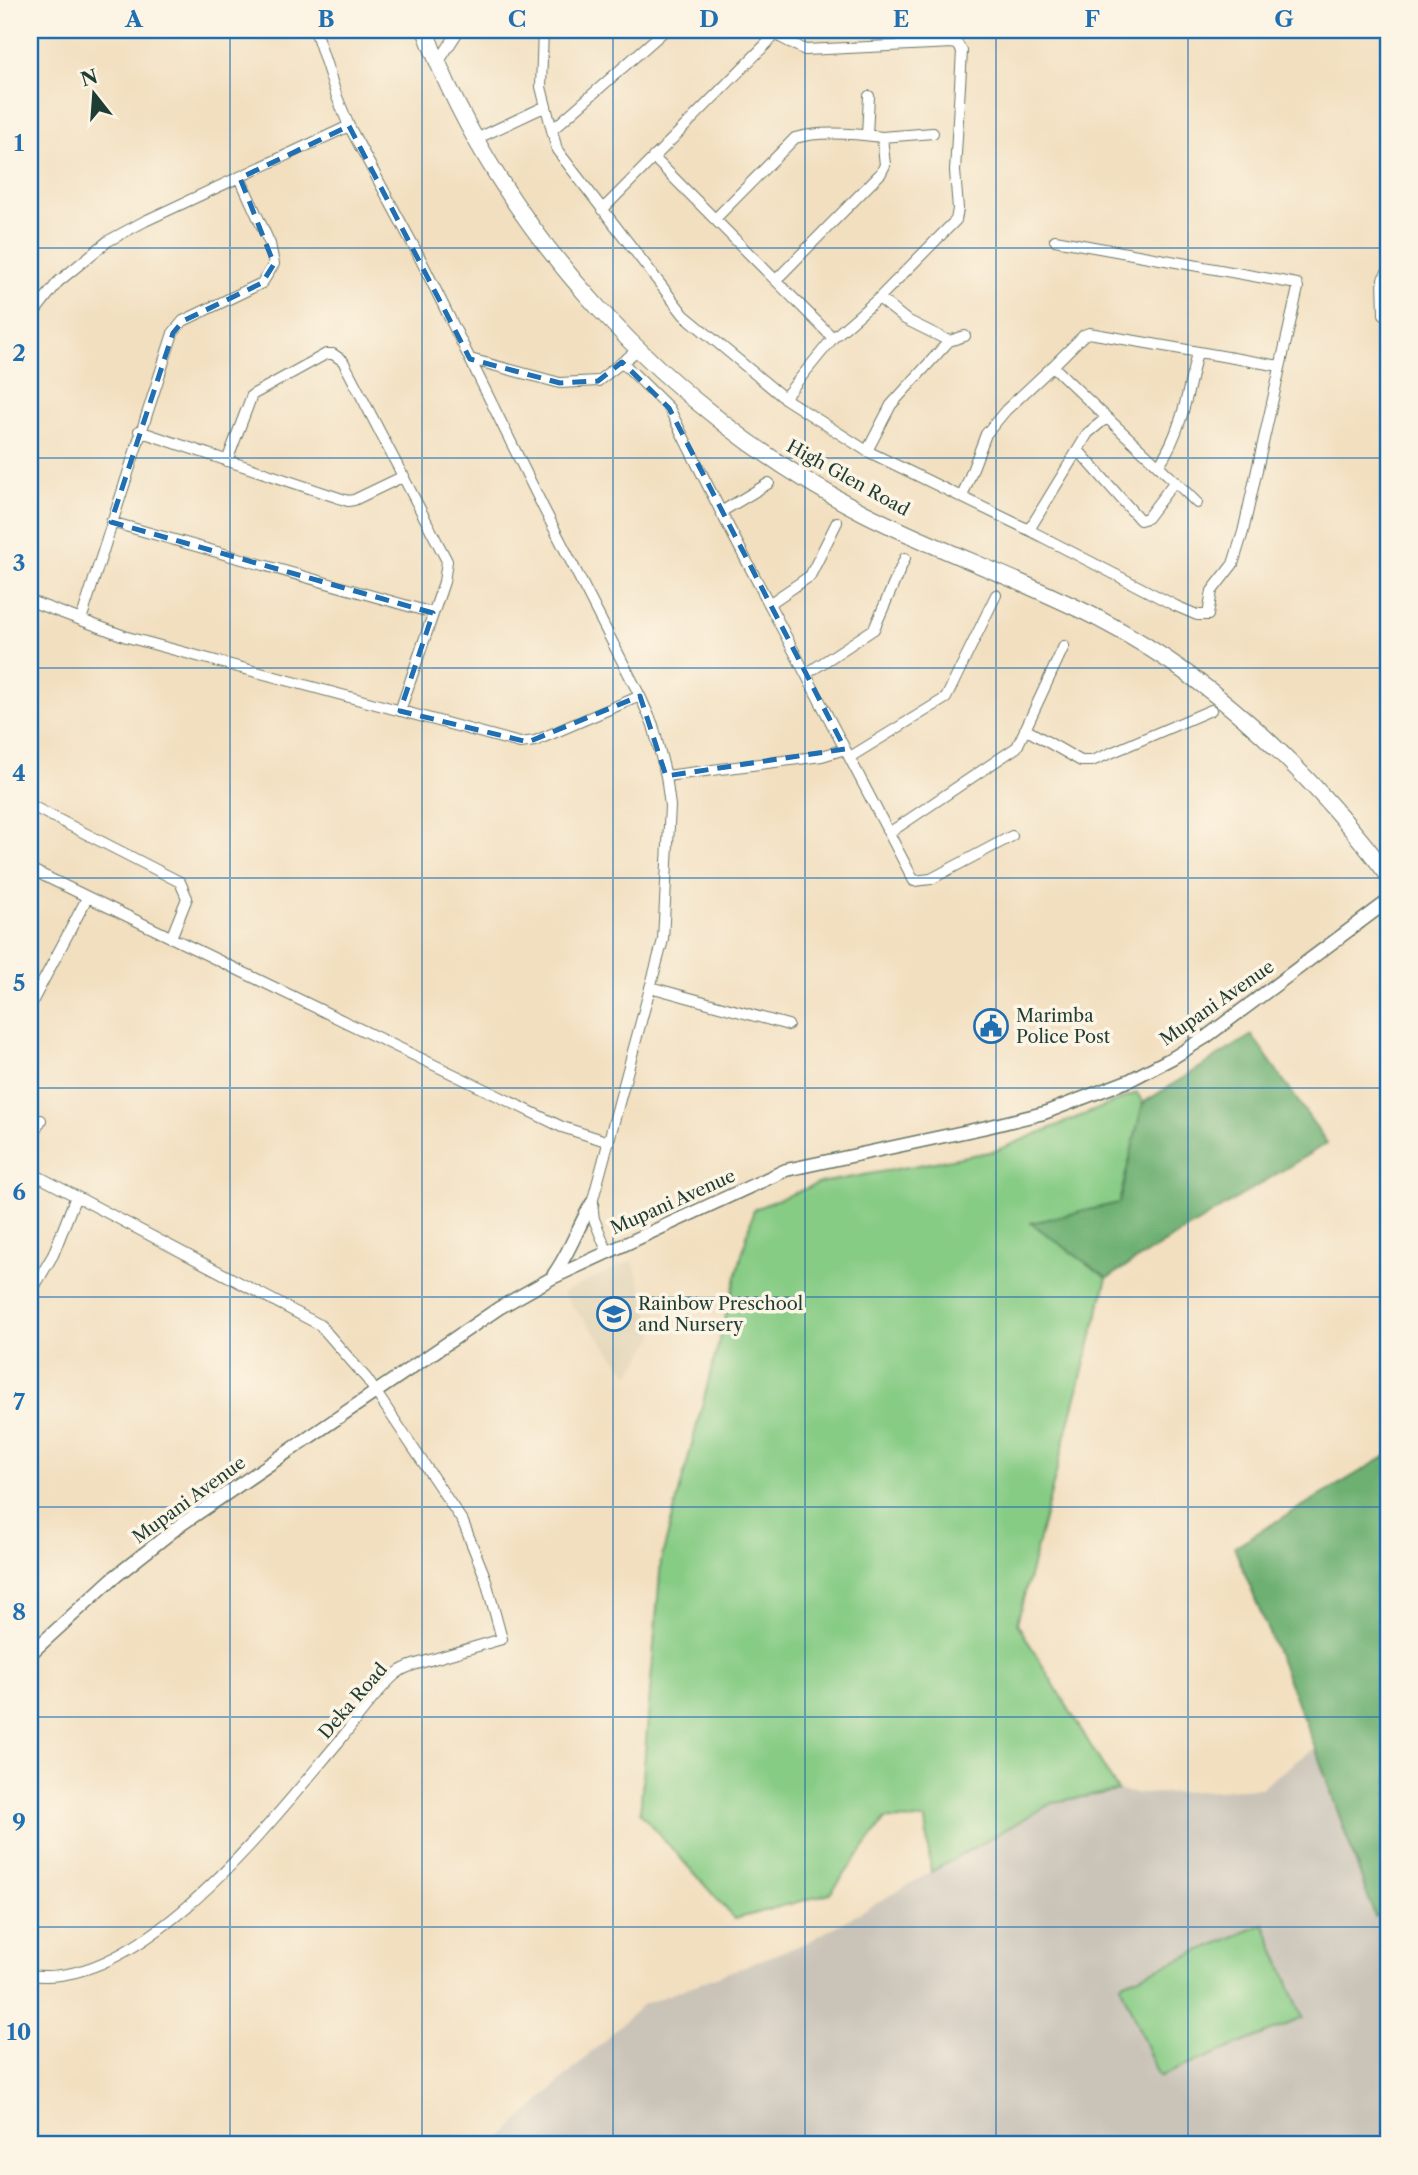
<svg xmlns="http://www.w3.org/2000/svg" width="1418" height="2175" viewBox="0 0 1418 2175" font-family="'Libre Caslon Text',serif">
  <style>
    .built { fill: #e1d3b5 }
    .industrial { fill: #c9c3b8 }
    .green { fill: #87cc85; stroke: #53845c; stroke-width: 2 }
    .forest { fill: #6db072; stroke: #467653; stroke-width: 2 }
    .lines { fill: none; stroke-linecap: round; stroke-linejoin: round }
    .minor-casing { stroke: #697665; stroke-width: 12 }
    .tertiary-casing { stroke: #697665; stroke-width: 15 }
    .primary-casing { stroke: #697665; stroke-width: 18 }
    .minor { stroke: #fff; stroke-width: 10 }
    .tertiary { stroke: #fff; stroke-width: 12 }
    .primary { stroke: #fff; stroke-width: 16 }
    .marked { fill: none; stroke: #1f6fb2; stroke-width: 5; stroke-dasharray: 14 9; stroke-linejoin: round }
    .grid { fill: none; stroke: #1f6fb2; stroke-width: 2; stroke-opacity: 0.55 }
    .labels { text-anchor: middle; stroke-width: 7; stroke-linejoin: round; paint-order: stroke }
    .street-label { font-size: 18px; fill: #1f3d34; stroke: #fcf5e5 }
    .poi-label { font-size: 18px; fill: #1f3d34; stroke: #fcf5e5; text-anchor: start }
    .neatline { fill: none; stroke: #1f6fb2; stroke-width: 2.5 }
    .grid-label { font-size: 23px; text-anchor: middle; font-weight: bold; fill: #1f6fb2 }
  </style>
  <rect width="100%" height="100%" fill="#fcf5e5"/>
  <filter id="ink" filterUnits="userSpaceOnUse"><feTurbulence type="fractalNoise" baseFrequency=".0143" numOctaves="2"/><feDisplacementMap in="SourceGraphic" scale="14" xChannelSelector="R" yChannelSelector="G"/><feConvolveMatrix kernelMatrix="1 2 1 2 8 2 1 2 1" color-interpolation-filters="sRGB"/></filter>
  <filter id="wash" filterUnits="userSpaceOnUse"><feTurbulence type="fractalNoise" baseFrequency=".00686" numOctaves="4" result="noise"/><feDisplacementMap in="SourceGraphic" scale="28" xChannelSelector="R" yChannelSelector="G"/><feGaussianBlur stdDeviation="1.57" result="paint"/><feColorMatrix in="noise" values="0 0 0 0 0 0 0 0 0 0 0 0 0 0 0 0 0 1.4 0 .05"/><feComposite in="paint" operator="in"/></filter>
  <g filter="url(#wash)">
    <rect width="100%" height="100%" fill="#f2dfc0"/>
    <path class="built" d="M633,1260L655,1335L630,1375L562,1293Z"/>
    <path class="industrial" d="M1315,1747L1375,1916L1388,1909V2145H493L642,2005L808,1942L1054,1802L1118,1791L1143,1794L1261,1788Z"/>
    <path class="green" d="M1137,1093L1143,1103L1119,1203L1032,1223L1107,1278L1017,1623L1118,1791L1054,1802L931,1872L925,1820L885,1819L831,1893L735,1919L640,1813L661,1561L754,1209L820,1183L995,1151Z
      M1264,1924L1303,2018L1159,2077L1120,1984Z"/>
    <path class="forest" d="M1252,1035L1327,1143L1107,1278L1031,1223L1119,1203L1143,1103Z
      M1388,1455V1909L1375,1917L1315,1747L1234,1547Z"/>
  </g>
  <g filter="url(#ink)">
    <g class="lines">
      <g class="minor-casing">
        <path id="minor" d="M315,30L337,97L349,126L418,254L543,507L640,696L653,725L666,776L670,806L663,940L592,1203L594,1219L607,1251
          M543,30L541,87L557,150L684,315L784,398L867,451L1029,530L1176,606L1197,615H1208L1212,591L1233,564L1243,532L1298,288L1297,284L1055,240
          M776,35L805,50L953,43L958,45L962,51L955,171L958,209L956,220L879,298L833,338L784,398
          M438,63L459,30
          M552,130L662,33
          M867,135L869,96
          M882,137L933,133
          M476,139L546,106
          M653,157L833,338
          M602,210L779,31
          M715,219L795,138C818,131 858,134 882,137L885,165L881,173L776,280
          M1388,271L1383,279L1384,314L1388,317
          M879,298L905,319L949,341
          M30,318L58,282L108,241L145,221L349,126
          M470,359L560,383L598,381L639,349
          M622,362L669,408L721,512L914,881L931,879L1012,836
          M139,431L348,501L354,500L404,476
          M1078,450L1140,520L1147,518L1175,481
          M867,451L891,405L949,341L965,336
          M227,461L252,395L326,354H333L343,361L447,561L444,582L400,711
          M1159,465C1182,431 1188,391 1197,352
          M962,497L986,434L1006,410L1053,366
          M1197,503C1150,456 1100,413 1053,366L1084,335L1089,333L1280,366
          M721,512L769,483
          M111,522L433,613
          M1029,530L1088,433L1105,419
          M30,601L127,637L520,743L535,741L640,696
          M769,604L810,576L837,522
          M81,620L173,333L183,321L262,283L274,264L270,244L240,178
          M806,674L874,629L905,558
          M1025,729L1081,761H1092L1211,710
          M850,757L946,698L996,595
          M666,776L822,756L845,749
          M30,805L180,882L187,898L171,938
          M889,833L1017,747L1064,646
          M30,869L562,1127L609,1142
          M650,987L788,1025
          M30,1006L87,898
          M30,1140L41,1120
          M30,1172L320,1325L367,1379L463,1522L485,1577L502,1639C478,1646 454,1653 430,1660C421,1663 409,1665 400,1671C383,1682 355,1721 341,1739C275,1816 144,1991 30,1975
          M30,1294L53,1255L76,1196"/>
      </g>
      <g class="tertiary-casing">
        <path id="tertiary" d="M554,1274C570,1252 578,1226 592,1203
          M30,1654L112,1579L179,1526L499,1308L552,1278L786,1170L987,1127L1044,1113L1130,1080L1174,1057L1206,1037L1388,901"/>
      </g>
      <g class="primary-casing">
        <path id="primary" d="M425,30C500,233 672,414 864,513C941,552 1023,580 1099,619C1215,679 1310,772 1388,875"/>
      </g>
      <use href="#minor" class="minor"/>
      <use href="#tertiary" class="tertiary"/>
      <use href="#primary" class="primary"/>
    </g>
  </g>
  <path class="marked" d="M349,126L470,359L560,383L598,381L622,362L669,408L845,749L666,776L640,696L528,742L400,711L433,613L111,522L173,333L183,321L262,283L274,264L240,178Z"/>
  <path class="grid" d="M230,30V2145M422,30V2145M613,30V2145M805,30V2145M996,30V2145M1188,30V2145M30,248H1388M30,458H1388M30,668H1388M30,878H1388M30,1088H1388M30,1297H1388M30,1507H1388M30,1717H1388M30,1927H1388"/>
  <defs>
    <g id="civic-ring" transform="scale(1.75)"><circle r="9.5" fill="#fcf5e5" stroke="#1f6fb2" stroke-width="1.5"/><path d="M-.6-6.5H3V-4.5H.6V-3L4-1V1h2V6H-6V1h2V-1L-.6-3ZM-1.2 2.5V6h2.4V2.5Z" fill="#1f6fb2"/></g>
    <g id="school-ring" transform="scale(1.75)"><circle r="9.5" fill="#fcf5e5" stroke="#1f6fb2" stroke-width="1.5"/><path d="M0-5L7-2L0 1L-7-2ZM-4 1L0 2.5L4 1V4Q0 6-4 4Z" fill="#1f6fb2"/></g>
  </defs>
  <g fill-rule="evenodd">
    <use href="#civic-ring" x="991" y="1026"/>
    <use href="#school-ring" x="614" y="1314"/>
  </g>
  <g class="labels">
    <g class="street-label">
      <text transform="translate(848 478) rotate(29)" y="6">High Glen Road</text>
      <text transform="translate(1217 1003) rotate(-35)" y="6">Mupani Avenue</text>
      <text transform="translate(673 1202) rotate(-24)" y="6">Mupani Avenue</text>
      <text transform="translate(189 1500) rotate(-36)" y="6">Mupani Avenue</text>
      <text transform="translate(353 1701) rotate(-49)" y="6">Deka Road</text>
    </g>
    <g class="poi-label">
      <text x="1016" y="1022">Marimba<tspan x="1016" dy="21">Police Post</tspan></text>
      <text x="638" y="1310">Rainbow Preschool<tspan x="638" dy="21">and Nursery</tspan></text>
    </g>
  </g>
  <rect width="1418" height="2175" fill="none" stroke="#fcf5e5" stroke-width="77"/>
  <g transform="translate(94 94) rotate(343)" stroke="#fcf5e5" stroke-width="5" paint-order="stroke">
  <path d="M0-5L12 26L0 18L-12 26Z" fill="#1f3d34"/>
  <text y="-10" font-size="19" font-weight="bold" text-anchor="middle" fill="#1f3d34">N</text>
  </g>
  <rect x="38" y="38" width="1342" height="2098" class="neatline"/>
  <g class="grid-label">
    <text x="134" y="27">A</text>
    <text x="326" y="27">B</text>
    <text x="517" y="27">C</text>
    <text x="709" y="27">D</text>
    <text x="901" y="27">E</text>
    <text x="1092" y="27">F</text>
    <text x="1284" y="27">G</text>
    <text x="19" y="151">1</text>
    <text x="19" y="361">2</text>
    <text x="19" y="571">3</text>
    <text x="19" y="781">4</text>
    <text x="19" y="991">5</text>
    <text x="19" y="1200">6</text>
    <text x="19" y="1410">7</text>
    <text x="19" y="1620">8</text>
    <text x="19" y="1830">9</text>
    <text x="19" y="2040">10</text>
  </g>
</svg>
